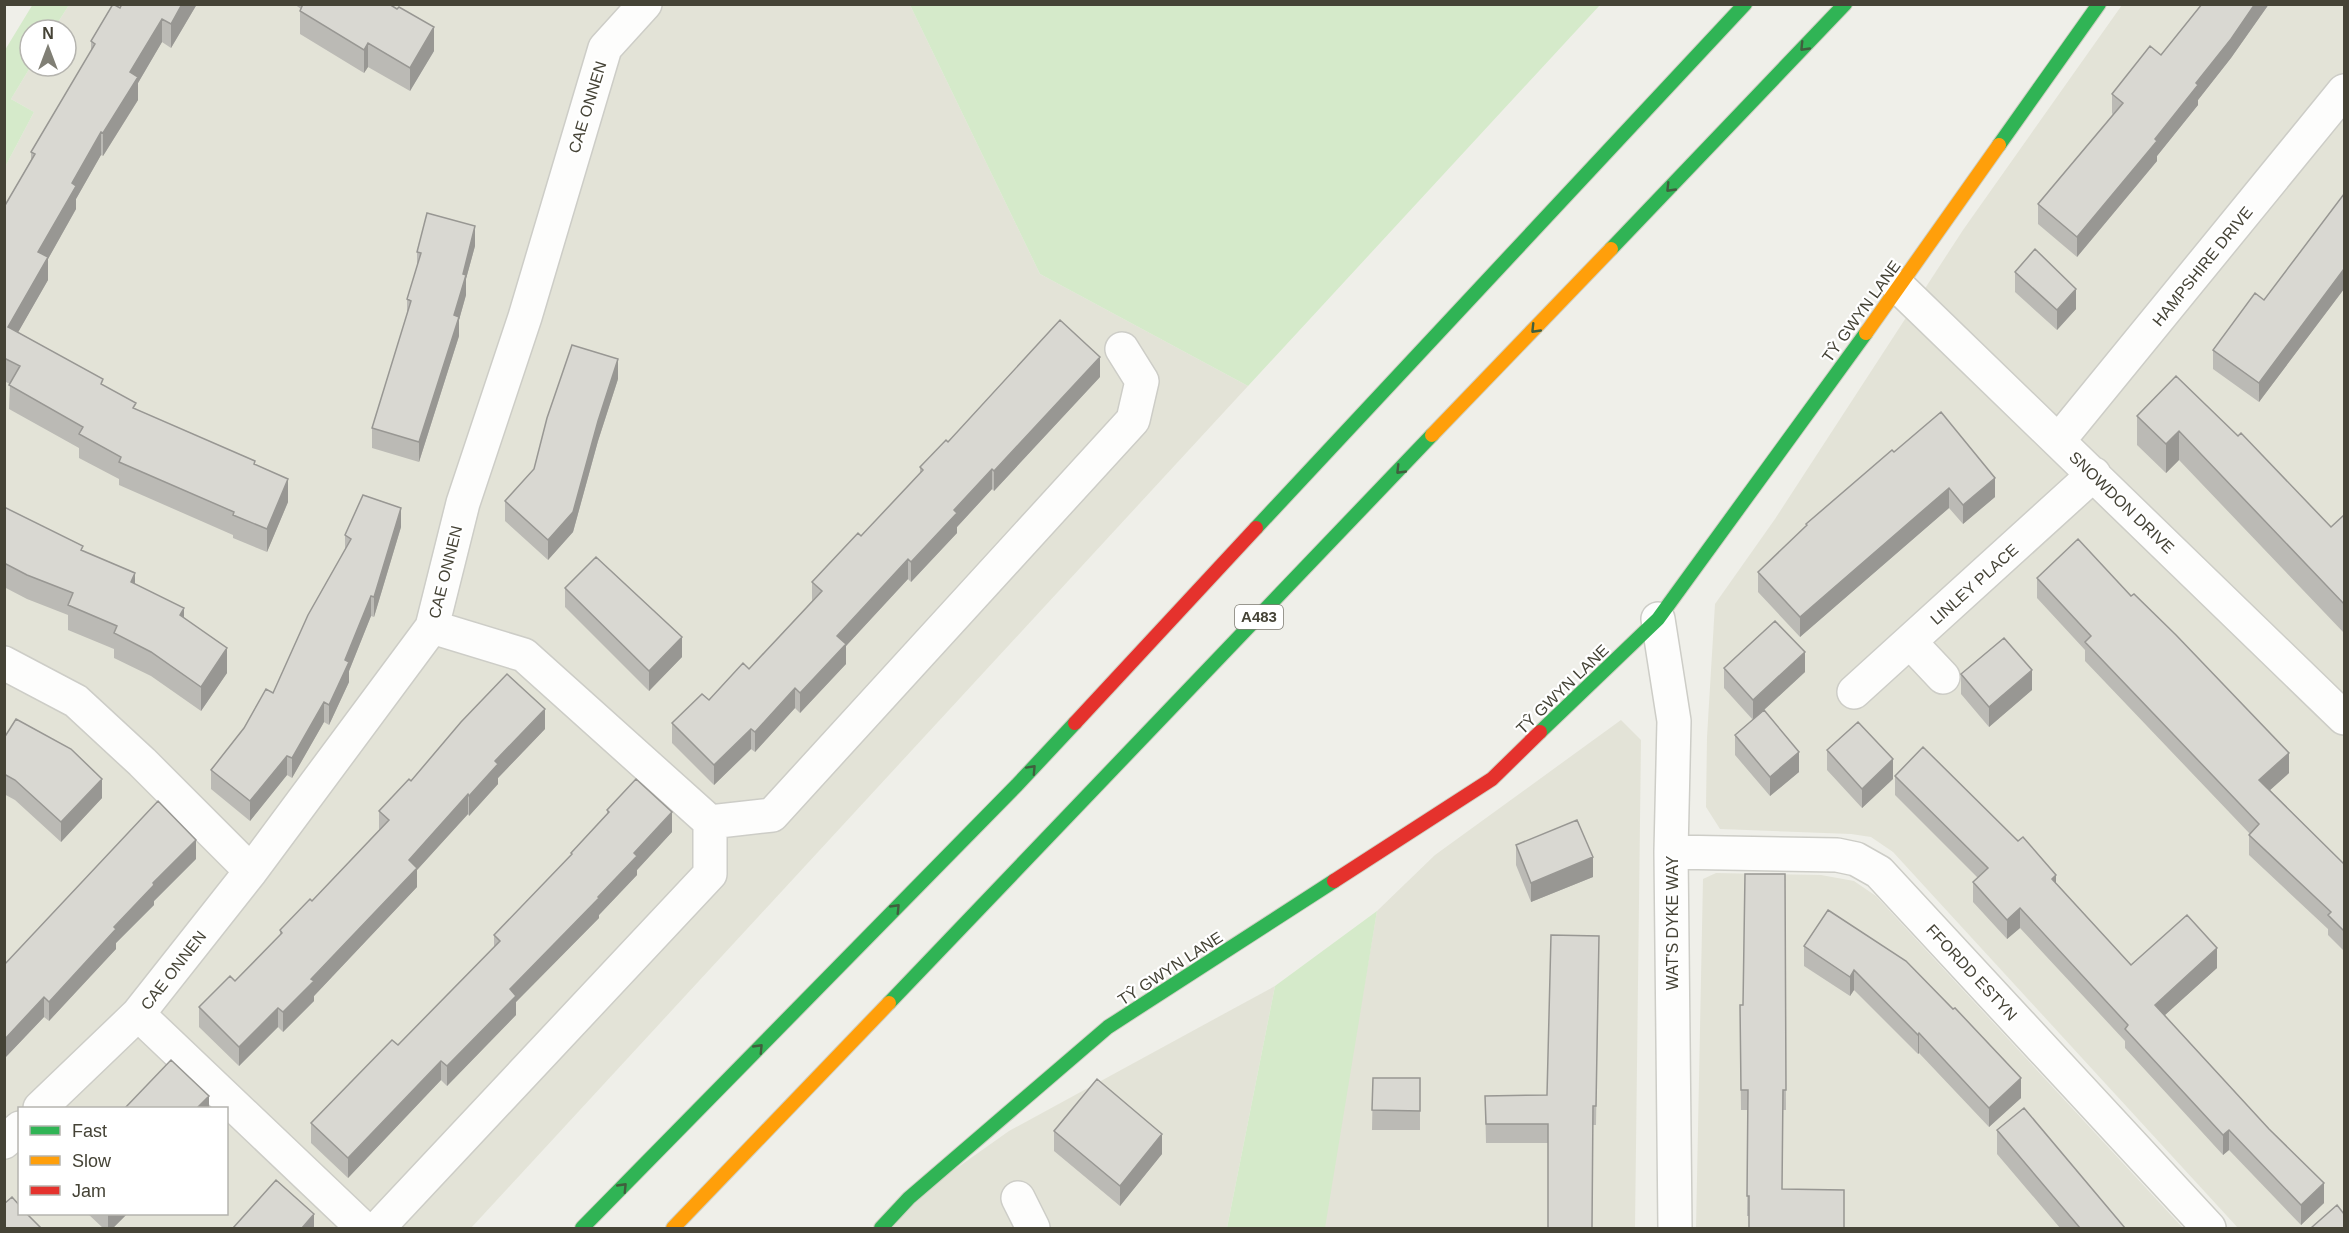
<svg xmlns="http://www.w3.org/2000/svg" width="2349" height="1233" viewBox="0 0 2349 1233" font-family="Arial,sans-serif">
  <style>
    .residential { fill: #e3e3d7; fill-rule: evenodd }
    .green { fill: #d5eaca }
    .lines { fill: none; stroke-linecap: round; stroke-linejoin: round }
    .street-casing { stroke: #cdcdc7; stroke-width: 36 }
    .fast-casing { stroke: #cfcfc2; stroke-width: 16 }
    .slow-casing { stroke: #cfcfc2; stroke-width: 16 }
    .jam-casing { stroke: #cfcfc2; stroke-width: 16 }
    .street { stroke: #fdfdfc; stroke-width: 33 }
    .fast { stroke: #30b455; stroke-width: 14 }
    .slow { stroke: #ff9f0a; stroke-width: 14 }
    .jam { stroke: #e5322d; stroke-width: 14 }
    .wall { fill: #bbbab5 }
    .shaded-wall { fill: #989793 }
    .building { fill: #d9d8d2; stroke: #989793; stroke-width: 1.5 }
    .oneway { stroke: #405f3e }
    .labels { text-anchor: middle; stroke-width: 4.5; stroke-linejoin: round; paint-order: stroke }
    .shield { fill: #fff; stroke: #7d7b72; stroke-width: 1.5 }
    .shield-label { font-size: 15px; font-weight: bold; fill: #454336 }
    .street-label { font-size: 16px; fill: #454336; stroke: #fff }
  </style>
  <rect width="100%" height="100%" fill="#efefe9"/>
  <path class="residential" d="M69,5H910L1040,274L1248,386L471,1228H5V167L34,112L11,99L31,66H66V30H53ZM20,1108H226V1214H20Z
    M2122,5H2344V1228H2238L1893,852L1871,837L1851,834L1720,829L1706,807L1707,737L1715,604L1775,519L1963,230Z
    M1621,720L1641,740L1635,1228H1323L1377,911L1435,855Z
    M1716,873L1821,875L1854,881L1876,896L2183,1228H1696L1703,879Z
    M1275,986L1227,1228H872L1009,1131Z"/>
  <path class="green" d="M33,4L69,5L53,30H30L31,66L11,99L34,112L5,167V50Z
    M910,5H1600L1248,386L1040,274Z
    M1377,911L1325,1228H1227L1275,986Z"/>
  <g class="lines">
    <g class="street-casing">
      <path id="street" d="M1899,287L2344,718
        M2059,440L2344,91
        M1658,619L1674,721L1671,852L1675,1228
        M1910,642L1943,677
        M4,663L76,701L142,762L251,871
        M1854,692L2094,474
        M710,822L772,815L1133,420L1142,381L1122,349
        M1671,852L1837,855L1856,859L1879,872L2209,1228
        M138,1014L363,1228
        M40,1108L138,1014L251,871L432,627L463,503L525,317L605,48L645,4
        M4,1142L20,1128
        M1018,1198L1033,1228
        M378,1228L710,874V822L524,655L432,627"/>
    </g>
    <g class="fast-casing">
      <path id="fast" d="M1999,145L2099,4
        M1611,249L1845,4
        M1256,528L1745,4
        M1540,732L1658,619L1866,333
        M889,1003L1432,435
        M582,1228L1017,785L1075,723
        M881,1228L909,1198L1108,1027L1334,881"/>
    </g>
    <g class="slow-casing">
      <path id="slow" d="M1866,333L1999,145
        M1432,435L1611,249
        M673,1228L889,1003"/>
    </g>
    <g class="jam-casing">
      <path id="jam" d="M1075,723L1256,528
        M1334,881L1492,779L1540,732"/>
    </g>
    <use href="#street" class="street"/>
    <use href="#fast" class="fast"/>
    <use href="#slow" class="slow"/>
    <use href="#jam" class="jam"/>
  </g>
  <path class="wall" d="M122,4H197L171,48L162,42L138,83V100L103,156L101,155L76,199V209L48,259V280L18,332L103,386L136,409L255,464L288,502L267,552L233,538V535L119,485V479L79,458V448L9,409L10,384L4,381V207L31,160V152L91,52V41Z
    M294,4H389L434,51L410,91L368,67L364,73L300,34V11L301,9Z
    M2202,4H2269L2231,58L2198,100V105L2157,156V161L2077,257L2038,224V204L2113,115L2112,113V94L2161,55Z
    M2344,194V289L2259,402L2213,369V350L2264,300Z
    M475,246L466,279V295L459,320V336L419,462L372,448V428L407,315V299L417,267V252Z
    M2015,272L2076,309L2057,330L2015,292Z
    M2176,376L2331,527L2344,515V633L2179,460L2166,473L2137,445V416Z
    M1100,377L994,491L992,489L957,527V533L911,582L908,579L846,646V664L800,713L795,708L755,752L751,749L714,785L672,743V723L709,700L749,669L812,601V582L861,536L920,473V467L948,442Z
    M618,379L598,441L573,532L548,560L505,521V501Z
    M2344,424V446L2343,445V425Z
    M1894,452L1995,497L1963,524L1949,508L1800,637L1758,592V572L1806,527V524Z
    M4,507L83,551L135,584L184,618L227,673L201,711L151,676L114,658V649L68,630V615L27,599L4,587Z
    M401,527L374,617L371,616L349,671V682L329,725L324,722L292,778L287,775L250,821L211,789V770L273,693L345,551V535Z
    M2037,578L2289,773L2270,790L2344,864V951L2328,935V929L2249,855V835L2250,834L2085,661V650L2037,598Z
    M565,588L682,657L649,691L565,607Z
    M1724,668L1805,672L1762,712L1799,772L1770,796L1735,755V735L1753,720L1724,688Z
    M1961,674L2032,690L1989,727L1961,694Z
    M545,729L498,778V784L469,816L468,814L417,870V887L314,996V1001L283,1032L278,1027L239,1066L199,1027V1007L235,981L280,936V930L312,901L379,830V811L411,781Z
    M4,738L102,798L61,842L15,800L4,794Z
    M1827,750L1893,779L1862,808L1827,770Z
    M1895,776L2056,884L2131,965L2217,968L2165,1015L2324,1203L2301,1225L2229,1150L2223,1155L2125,1048V1041L2020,928L2007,939L1973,902V882L1978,878L1895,795Z
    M607,810L672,832L637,870V875L599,915V918L516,1002V1015L447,1086L441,1080L348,1178L311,1143V1123L398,1045L494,947V935L571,856V853L607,814Z
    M1516,845L1593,877L1531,902L1516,865Z
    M196,859L154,901V905L116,943V949L49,1021L44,1017L4,1059V965Z
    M1785,874L1786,1110H1783L1749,1216H1747L1748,1110H1741L1740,1005H1743Z
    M1828,910L2021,1098L1989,1127L1919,1053L1918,1054L1854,990L1850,996L1804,966V946Z
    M1599,936L1596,1125H1593L1548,1143H1486L1485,1096L1547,1095Z
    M1373,1078H1420V1130H1372Z
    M1997,1130L2125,1228H2060L1997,1154Z
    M1054,1131L1162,1154L1120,1206L1054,1151Z
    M88,1214H127L113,1228H103Z"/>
  <path class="shaded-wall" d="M182,4H197L171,48V24Z
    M2255,4H2269L2231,58L2198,100V105L2157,156V161L2077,257V237L2155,139Z
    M162,19V42L138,83V100L103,156V133L130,72Z
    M434,27V51L410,91V68Z
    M368,43V67L364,73V50Z
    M101,132V155L76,199V209L48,259V280L8,350V327L38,252L72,183Z
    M475,226V246L466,279V295L459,320V336L419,462V442L454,315L463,274Z
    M2344,269V289L2259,402V383Z
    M2076,289V309L2057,330V310Z
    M1100,357V377L994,491V471Z
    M618,359V379L598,441L573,532L548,560V540L598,421Z
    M2179,431V460L2166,473V444Z
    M992,469V489L957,527V533L911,582V562L954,510Z
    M1995,478V497L1963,524V505Z
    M288,479V502L267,552V529Z
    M1949,488V508L1800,637V617Z
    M401,508V527L374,617V597Z
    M908,559V579L846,646V664L800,713V693L837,636Z
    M135,573V597L131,582Z
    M371,596V616L349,671V682L329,725V705L345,660Z
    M184,608V632L180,615Z
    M682,637V657L649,691V671Z
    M227,648V673L201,711V687Z
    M1805,652V672L1753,720V700Z
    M2032,670V690L1989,727V707Z
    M795,688V708L755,752V732Z
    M324,702V722L292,778V758Z
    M545,709V729L498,778V784L469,816V796L495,761Z
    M751,729V749L714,785V765Z
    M1799,752V772L1770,796V777Z
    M2289,753V773L2259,800V780Z
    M287,756V775L250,821V801Z
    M1893,759V779L1862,808V789Z
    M102,779V798L61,842V822Z
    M468,794V814L417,870V887L314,996V1001L283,1032V1012L409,860Z
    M672,812V832L637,870V875L599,915V918L516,1002V1015L447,1086V1066L510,989L598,897L634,853Z
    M196,840V859L154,901V905L116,943V949L49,1021V1002L153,883Z
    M1593,857V877L1531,902V883Z
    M2056,875V895L2052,879Z
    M2020,908V928L2007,939V920Z
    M2217,948V968L2155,1024V1005Z
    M1854,970V990L1850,996V977Z
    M44,997V1017L4,1059V1040Z
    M278,1008V1027L239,1066V1047Z
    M1919,1033V1053L1918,1054V1035Z
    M441,1061V1080L348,1178V1158Z
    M2021,1078V1098L1989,1127V1108Z
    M209,1096V1108H197Z
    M2229,1130V1150L2223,1155V1135Z
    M1162,1134V1154L1120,1206V1186Z
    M2324,1183V1203L2301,1225V1205Z
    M108,1214H127L113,1228H108Z
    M314,1214V1228H302Z"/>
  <path class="building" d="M113,4L120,8L122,4H182L171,24L162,19L130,72L138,77L103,133L101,132L72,183L76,186L38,252L48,257L8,327L103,379L101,384L136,403L133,408L255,461L254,464L288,479L267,529L233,515L234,512L119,462L121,457L79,434L83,427L9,385L20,366L4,358V224L5,223L4,222V207L35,154L31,152L95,44L91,41Z
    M303,4H389L397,9L399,7L434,27L410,68L368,43L364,50L300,11Z
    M2202,4H2255L2231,39L2196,83L2198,85L2155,139L2157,141L2077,237L2038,204L2123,103L2112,94L2150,46L2161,55Z
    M2344,194V269L2259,383L2213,350L2255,293L2264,300Z
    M427,213L475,226L463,274L466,275L454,315L459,317L419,442L372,428L411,301L407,299L421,253L417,252Z
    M2035,249L2076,289L2057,310L2015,272Z
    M1060,320L1100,357L994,471L992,469L954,510L957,513L911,562L908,559L837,636L846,644L800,693L795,688L755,732L751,729L714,765L672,723L702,694L709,700L743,663L749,669L822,591L812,582L858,533L861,536L923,470L920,467L946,440L948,442Z
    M572,345L618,359L598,421L573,512L548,540L505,501L534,469L547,418Z
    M2176,376L2238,436L2241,433L2331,527L2344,515V604L2179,431L2166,444L2137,416Z
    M1941,412L1995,478L1963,505L1949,488L1800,617L1758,572L1807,525L1806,524L1892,450L1894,452Z
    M363,495L401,508L374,597L371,596L345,660L349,662L329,705L324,702L292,758L287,756L250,801L211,770L244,728L266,689L273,693L308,615L351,539L345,535Z
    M4,507L83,546L81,550L135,573L131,582L184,608L180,615L227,648L201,687L151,652L114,633L117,626L68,605L73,593L27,575L4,563Z
    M2078,539L2131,596L2134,594L2176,635L2289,753L2259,780L2344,864V931L2328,915L2331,912L2249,835L2259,824L2085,642L2091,636L2037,578Z
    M596,557L682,637L649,671L565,588Z
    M1775,621L1805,652L1753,700L1724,668Z
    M2004,638L2032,670L1989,707L1961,674Z
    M507,674L545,709L495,761L498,764L469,796L468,794L409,860L417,868L311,979L314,981L283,1012L278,1008L239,1047L199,1007L230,976L235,981L282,933L280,930L310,899L312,901L389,820L379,811L409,779L411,781L461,722Z
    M1764,710L1799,752L1770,777L1735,735Z
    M16,719L71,749L102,779L61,822L15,780L4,774V738Z
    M1858,722L1893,759L1862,789L1827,750Z
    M1923,747L2018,841L2023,837L2056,875L2052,879L2131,965L2187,915L2217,948L2155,1005L2269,1129L2324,1183L2301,1205L2229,1130L2223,1135L2125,1029L2128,1025L2020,908L2007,920L1973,882L1988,868L1895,776Z
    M636,779L672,812L634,853L637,856L598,897L599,898L510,989L516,996L447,1066L441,1061L348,1158L311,1123L392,1040L398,1045L500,941L494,935L572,854L571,853L609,812L607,810Z
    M158,801L196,840L153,883L154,885L114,927L116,929L49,1002L44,997L4,1040V965Z
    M1577,820L1593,857L1531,883L1516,845Z
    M1745,874H1785L1786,1090H1783L1782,1189L1844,1190V1228H1749V1196H1747L1748,1090H1741L1740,1005H1743Z
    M1828,910L1906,961L1953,1009L1955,1008L2021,1078L1989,1108L1919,1033L1918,1035L1854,970L1850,977L1804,946Z
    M1551,935L1599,936L1596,1106H1593L1592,1228H1548V1124H1486L1485,1096L1547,1095Z
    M171,1060L209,1096L197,1108H125Z
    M1373,1078H1420V1111L1372,1110Z
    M1097,1079L1162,1134L1120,1186L1054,1131Z
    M2024,1108L2125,1228H2080L1997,1130Z
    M276,1180L314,1214L302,1228H233Z
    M12,1197L20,1206V1214H27L41,1228H4V1204Z
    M2337,1205L2344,1214V1228H2311Z"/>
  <defs><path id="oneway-chevron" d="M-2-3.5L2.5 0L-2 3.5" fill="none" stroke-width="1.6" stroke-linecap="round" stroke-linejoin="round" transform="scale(1.5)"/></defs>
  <g class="oneway">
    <use href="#oneway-chevron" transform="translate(1804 47) rotate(134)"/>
    <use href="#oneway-chevron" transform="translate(1670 188) rotate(134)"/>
    <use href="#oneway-chevron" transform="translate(1535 329) rotate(134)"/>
    <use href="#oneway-chevron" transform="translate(1400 470) rotate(134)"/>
    <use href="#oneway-chevron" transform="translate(1032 769) rotate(-47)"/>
    <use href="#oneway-chevron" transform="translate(896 908) rotate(-46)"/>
    <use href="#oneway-chevron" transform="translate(759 1048) rotate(-46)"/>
    <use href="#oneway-chevron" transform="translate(623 1187) rotate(-46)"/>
  </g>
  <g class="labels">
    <rect class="shield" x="1235" y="605" width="48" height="24" rx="4.5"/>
    <g class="shield-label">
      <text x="1259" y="622">A483</text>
    </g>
    <g class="street-label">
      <text transform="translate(587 107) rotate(-73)" y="6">CAE ONNEN</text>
      <text transform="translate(2202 266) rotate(-51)" y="6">HAMPSHIRE DRIVE</text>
      <text transform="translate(1861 311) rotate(-54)" y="6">TŶ GWYN LANE</text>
      <text transform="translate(2122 502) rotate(44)" y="6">SNOWDON DRIVE</text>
      <text transform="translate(445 572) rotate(-76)" y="6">CAE ONNEN</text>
      <text transform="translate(1974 584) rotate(-42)" y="6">LINLEY PLACE</text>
      <text transform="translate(1562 689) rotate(-44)" y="6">TŶ GWYN LANE</text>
      <text transform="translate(1672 923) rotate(-90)" y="6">WAT'S DYKE WAY</text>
      <text transform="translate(1170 968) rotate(-33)" y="6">TŶ GWYN LANE</text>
      <text transform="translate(173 970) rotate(-52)" y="6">CAE ONNEN</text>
      <text transform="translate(1972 972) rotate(47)" y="6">FFORDD ESTYN</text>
    </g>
  </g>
  <rect width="2349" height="1233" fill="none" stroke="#454336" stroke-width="12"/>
  <rect x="18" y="1107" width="210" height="108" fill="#ffffff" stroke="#b5b4af" stroke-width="1.5"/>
  <rect x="30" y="1126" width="30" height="9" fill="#30b455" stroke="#b5b4af" stroke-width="1.5"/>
  <text x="72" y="1137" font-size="18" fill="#454336">Fast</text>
  <rect x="30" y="1156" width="30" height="9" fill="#ff9f0a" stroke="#b5b4af" stroke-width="1.5"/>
  <text x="72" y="1167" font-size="18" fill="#454336">Slow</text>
  <rect x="30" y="1186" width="30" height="9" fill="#e5322d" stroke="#b5b4af" stroke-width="1.5"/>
  <text x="72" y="1197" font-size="18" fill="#454336">Jam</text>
  <g transform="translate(48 48)"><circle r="28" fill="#ffffff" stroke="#b5b4af" stroke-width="1.5"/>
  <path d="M0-4.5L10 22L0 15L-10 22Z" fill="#807f75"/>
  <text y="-9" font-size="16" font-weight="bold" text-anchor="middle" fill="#454336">N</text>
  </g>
</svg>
